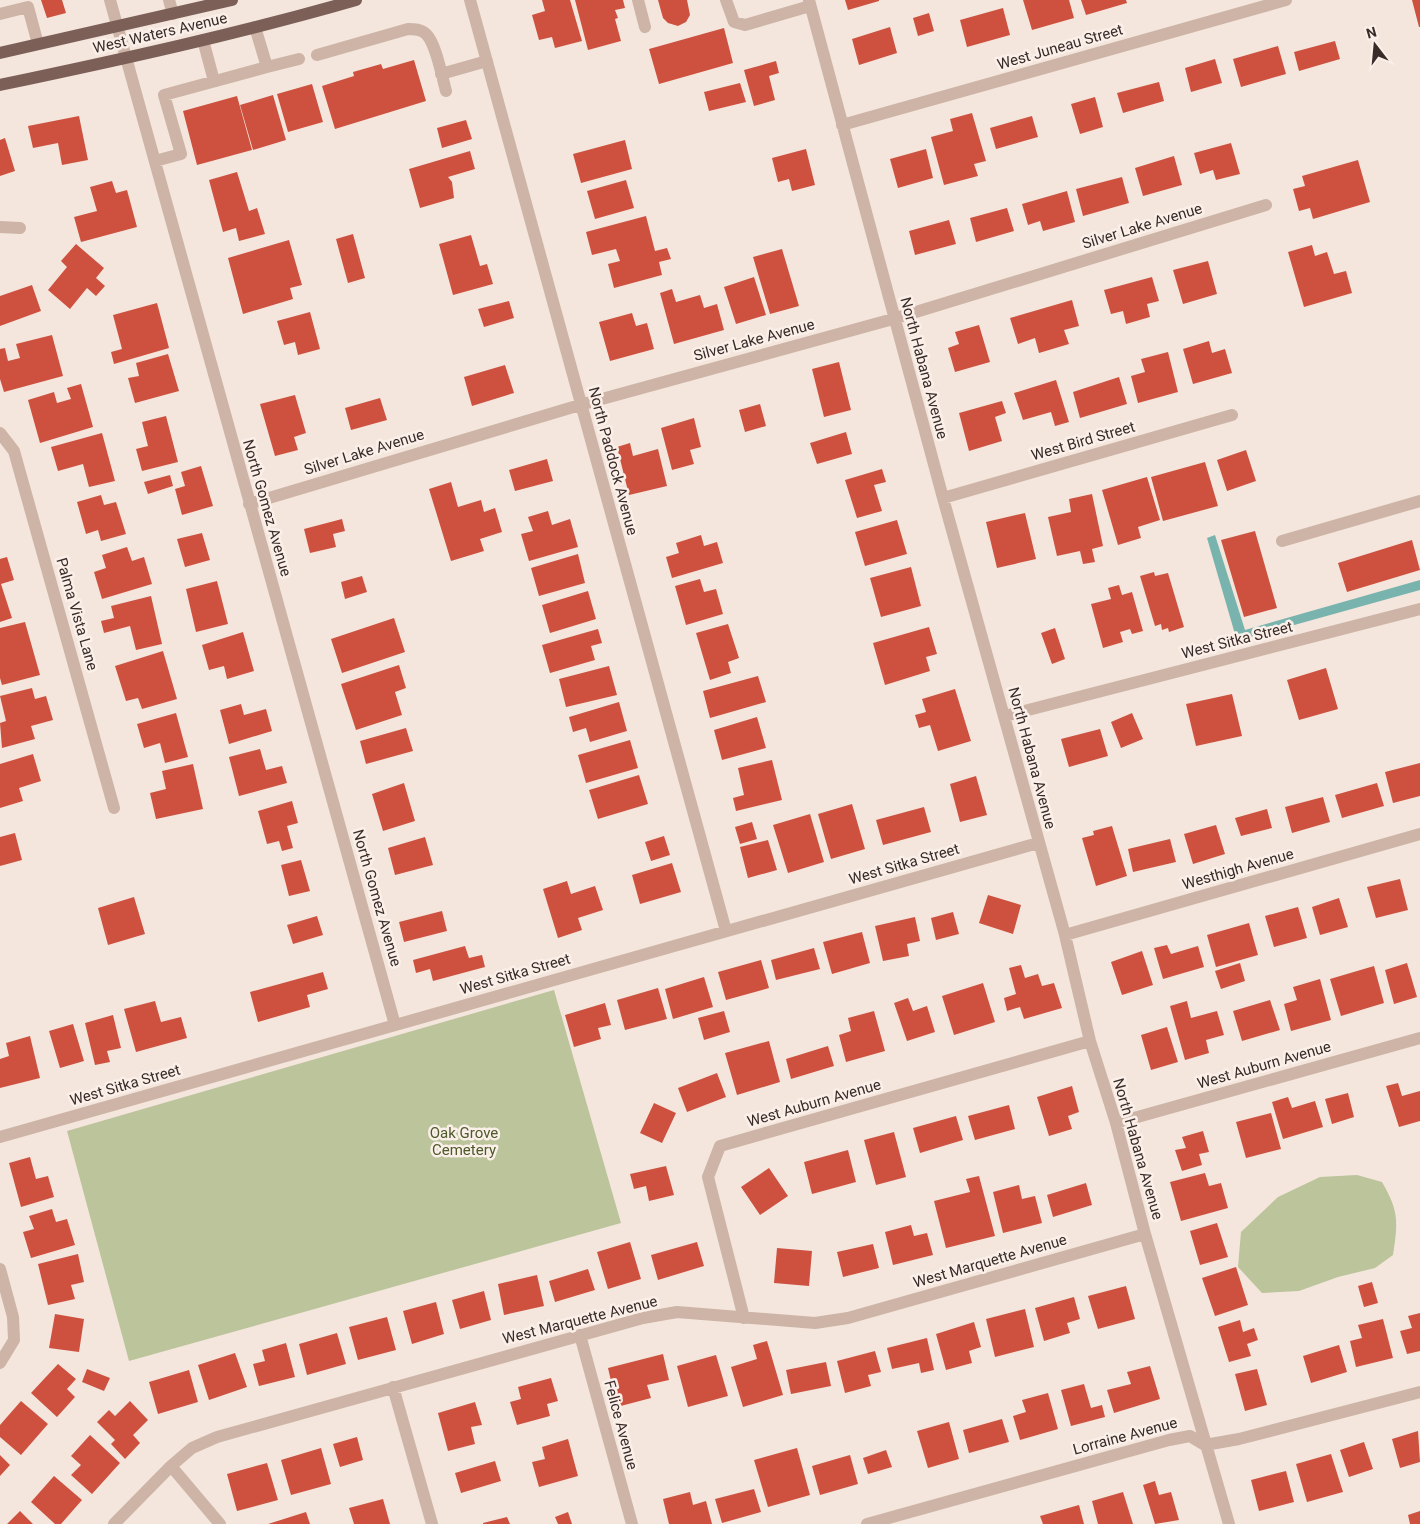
<svg xmlns="http://www.w3.org/2000/svg" width="1420" height="1524" viewBox="0 0 1420 1524" font-family="Roboto,sans-serif">
  <style>
    .green { fill: #bbc49b }
    .water { fill: #79b3ae }
    .building { fill: #ce5140 }
    .lines { fill: none; stroke-linecap: round; stroke-linejoin: round }
    .minor { stroke: #cdb4a7; stroke-width: 12 }
    .major { stroke: #7c6058; stroke-width: 12 }
    .labels { text-anchor: middle; stroke-width: 5; stroke-linejoin: round; paint-order: stroke }
    .street-label { font-size: 15px; fill: #392b28; stroke: #fbf0e9 }
    .park-label { font-size: 15px; fill: #4e592a; stroke: #fbf0e9 }
  </style>
  <rect width="100%" height="100%" fill="#f4e6dc"/>
  <path class="green" d="M554,990L621,1223L129,1361L67,1131Z
    M1357,1175L1382,1182C1399,1211 1398,1222 1393,1255L1375,1268L1338,1277L1299,1291L1262,1293L1238,1267L1241,1232L1278,1197L1320,1177Z"/>
  <path class="water" d="M1215,535L1245,630L1420,580V590L1237,641L1207,538Z"/>
  <path class="building" d="M41,0H62L66,13L47,18Z
    M542,0H570L582,41L555,48L552,37L539,40L532,15L545,11Z
    M575,0H623L625,8L615,10L618,18L615,19L621,41L588,50Z
    M658,0H687L690,15L686,22L678,26L668,23L663,18Z
    M845,0H879V1L848,10Z
    M1023,0H1069L1074,18L1032,30Z
    M1081,0H1126L1127,3L1086,15Z
    M1412,0H1420V27H1419Z
    M1003,8L1010,35L967,47L960,20Z
    M929,13L934,31L918,36L913,18Z
    M890,27L897,53L859,65L852,39Z
    M724,28L733,63L659,84L649,49Z
    M1335,41L1340,59L1299,71L1294,52Z
    M1278,46L1286,74L1241,87L1233,59Z
    M1215,59L1222,83L1191,92L1185,68Z
    M414,60L426,101L335,129L322,86L354,76L353,72L381,64L383,69Z
    M776,61L779,73L769,76L775,100L754,106L744,70Z
    M1159,82L1164,101L1123,113L1117,93Z
    M740,83L746,102L709,111L704,92Z
    M312,84L323,122L288,132L277,94Z
    M273,95L286,140L253,150L240,105Z
    M237,96L252,150L197,165L183,111Z
    M1095,97L1103,127L1080,134L1071,104Z
    M972,113L986,161L974,164L978,176L944,185L931,137L953,131L950,119Z
    M79,116L88,160L62,165L58,143L33,148L28,126Z
    M1032,116L1038,137L996,149L990,128Z
    M466,120L472,139L442,148L437,128Z
    M5,138L15,171L0,176V140Z
    M625,140L632,169L581,183L573,154Z
    M1231,143L1240,174L1216,180L1213,170L1200,174L1194,153Z
    M806,149L815,185L792,191L789,179L778,182L772,158Z
    M926,149L933,178L898,188L890,159Z
    M470,151L475,169L448,177L452,182L454,198L420,208L409,169Z
    M1174,156L1182,185L1143,196L1135,168Z
    M1358,160L1370,202L1313,219L1310,208L1299,211L1293,189L1305,186L1302,176Z
    M237,172L249,211L257,208L265,234L239,241L236,228L223,232L209,180Z
    M1122,177L1129,203L1083,216L1076,189Z
    M626,180L634,208L595,219L587,191Z
    M112,181L116,193L127,190L137,227L81,242L74,217L97,211L90,187Z
    M1067,191L1075,222L1043,231L1040,221L1028,225L1022,204Z
    M1007,208L1014,231L976,242L970,218Z
    M646,216L655,251L667,248L671,259L659,262L662,275L614,288L608,264L620,261L616,249L592,255L586,232Z
    M949,220L956,244L915,255L909,231Z
    M353,234L365,278L348,283L336,239Z
    M471,235L480,266L487,264L493,284L453,295L439,244Z
    M289,240L302,285L290,288L293,299L243,314L228,258Z
    M76,244L104,268L96,278L105,286L96,296L87,288L70,309L48,290L67,267L61,261Z
    M1312,245L1315,256L1327,252L1334,274L1346,271L1352,293L1304,307L1288,252Z
    M782,249L799,306L770,314L753,257Z
    M1208,261L1217,294L1183,304L1173,270Z
    M754,277L766,315L736,324L724,287Z
    M1152,277L1159,301L1147,304L1150,317L1126,324L1123,311L1111,314L1104,290Z
    M32,285L41,311L0,326V296Z
    M672,289L676,302L700,295L704,308L717,304L724,330L674,344L660,293Z
    M1072,300L1079,326L1064,330L1069,344L1039,353L1035,338L1018,344L1010,318Z
    M509,301L514,318L484,327L478,309Z
    M157,303L169,348L114,364L111,352L122,349L113,315Z
    M310,312L320,349L298,355L295,342L284,345L277,321Z
    M632,313L636,326L647,323L654,349L610,361L599,322Z
    M979,325L990,362L955,372L948,348L959,344L955,332Z
    M52,335L63,376L4,392L0,379V349L5,348L8,361L20,358L16,344Z
    M1209,341L1212,353L1225,349L1232,373L1193,384L1183,349Z
    M1168,352L1178,392L1138,403L1131,376L1145,372L1141,359Z
    M168,354L179,391L135,403L128,378L139,376L136,363Z
    M839,362L851,410L824,417L812,369Z
    M505,365L514,393L472,406L464,377Z
    M1119,377L1127,404L1080,418L1073,392Z
    M1056,380L1069,422L1055,426L1051,412L1023,420L1014,393Z
    M81,384L93,427L40,443L28,400L54,392L57,403L71,399L67,388Z
    M295,395L306,433L294,437L298,450L275,456L260,404Z
    M380,398L387,420L351,430L345,408Z
    M1002,401L1006,413L995,417L1002,441L969,451L959,413Z
    M760,404L766,426L745,432L739,410Z
    M166,416L178,462L142,471L136,449L148,446L142,422Z
    M694,418L701,447L690,450L694,464L672,470L661,428Z
    M846,432L852,454L817,464L810,443Z
    M102,433L115,481L89,487L83,464L58,471L51,447Z
    M630,443L633,456L658,449L667,486L629,495L617,447Z
    M1246,450L1256,481L1227,491L1217,460Z
    M547,459L553,481L515,491L509,470Z
    M1205,462L1218,506L1163,521L1151,477Z
    M201,466L213,506L182,515L175,489L185,486L181,472Z
    M882,469L886,482L874,485L882,511L857,518L845,480Z
    M170,475L173,486L148,494L144,482Z
    M1147,477L1160,520L1138,527L1141,538L1118,545L1102,490Z
    M451,482L458,507L481,500L484,512L495,508L502,532L480,539L484,551L451,561L429,489Z
    M1092,494L1103,546L1092,549L1095,562L1083,564L1080,551L1057,556L1048,517L1071,512L1069,499Z
    M101,495L104,505L116,502L126,534L101,541L98,530L86,534L77,502Z
    M548,511L552,525L570,519L578,547L529,561L521,534L533,531L528,517Z
    M1025,513L1036,559L997,568L986,522Z
    M342,519L345,531L333,534L336,547L310,553L304,529Z
    M897,520L907,554L865,566L855,532Z
    M1255,531L1277,608L1244,617L1221,540Z
    M202,533L210,560L185,567L177,539Z
    M701,535L704,546L717,542L723,563L672,578L666,557L679,553L676,543Z
    M1412,540L1420,570L1347,592L1338,563Z
    M127,547L132,561L144,557L152,584L102,599L94,572L106,568L102,555Z
    M578,554L585,583L539,596L531,568Z
    M7,557L14,580L1,584L12,618L0,622V559Z
    M911,567L921,606L881,617L870,578Z
    M1154,572L1155,576L1168,573L1184,627L1169,632L1168,628L1162,630L1161,624L1155,626L1140,576Z
    M362,576L367,592L345,599L341,582Z
    M700,579L704,592L716,589L723,614L686,625L675,586Z
    M217,581L228,624L196,632L186,589Z
    M1119,585L1122,595L1132,592L1143,631L1132,634L1130,629L1120,632L1123,642L1103,648L1091,604L1111,599L1108,588Z
    M588,591L596,619L550,633L542,605Z
    M151,596L162,644L136,650L130,626L104,633L101,621L114,618L111,606Z
    M394,618L405,652L342,673L331,639Z
    M25,622L40,675L2,685L0,678V628Z
    M728,624L739,658L728,662L731,673L710,680L696,633Z
    M929,627L937,654L926,657L930,671L885,685L873,643Z
    M1055,628L1065,659L1052,664L1041,633Z
    M598,629L602,643L591,646L595,660L550,673L542,645Z
    M243,632L254,671L227,679L224,666L209,670L202,645Z
    M163,651L177,699L142,709L138,698L126,701L115,666Z
    M399,665L406,688L395,692L402,715L356,730L341,684Z
    M609,666L617,695L566,707L559,679Z
    M1326,668L1338,709L1299,720L1287,680Z
    M758,676L766,702L710,718L703,691Z
    M32,688L35,699L46,696L53,720L31,726L35,739L2,748L0,723L6,721L0,696Z
    M955,689L971,741L938,751L930,725L919,728L915,715L926,712L922,699Z
    M1232,694L1242,736L1196,746L1186,704Z
    M619,702L627,731L590,742L586,728L573,732L569,717Z
    M241,704L244,715L266,709L272,731L229,744L220,710Z
    M176,713L188,757L165,763L160,743L144,748L137,724Z
    M1132,713L1143,739L1121,748L1111,722Z
    M757,717L766,748L722,760L714,730Z
    M406,728L413,751L366,764L360,741Z
    M1100,729L1108,756L1069,767L1061,739Z
    M630,740L638,768L586,783L578,755Z
    M260,749L266,770L282,766L287,783L239,796L229,757Z
    M33,754L41,781L19,788L23,801L0,808V764Z
    M772,760L782,800L736,811L733,798L744,795L738,768Z
    M1420,763V796L1393,803L1385,772Z
    M193,764L203,809L156,819L150,793L166,789L162,771Z
    M639,775L648,804L598,819L589,790Z
    M976,776L987,815L960,822L950,784Z
    M404,783L415,821L383,831L372,794Z
    M1377,783L1384,806L1342,818L1335,795Z
    M1323,797L1330,822L1292,833L1285,807Z
    M292,801L298,823L287,826L293,848L282,851L279,841L267,844L258,811Z
    M852,804L865,849L831,859L818,814Z
    M924,807L931,832L883,845L876,820Z
    M1267,809L1272,828L1241,836L1235,818Z
    M810,814L824,862L788,873L773,825Z
    M752,822L757,839L740,844L735,827Z
    M1216,825L1225,854L1193,864L1184,834Z
    M1112,826L1127,876L1096,886L1082,838L1094,835L1093,831Z
    M15,833L22,860L0,866V837Z
    M664,836L670,855L651,861L645,842Z
    M425,837L433,865L395,875L388,848Z
    M1170,839L1176,862L1133,872L1128,849Z
    M768,840L777,870L748,878L740,847Z
    M301,860L310,891L289,896L281,865Z
    M672,863L681,892L640,904L632,875Z
    M1400,879L1408,910L1376,918L1367,887Z
    M567,881L571,894L595,886L603,910L578,918L582,930L558,938L543,889Z
    M988,895L1021,905L1013,934L979,923Z
    M134,897L145,934L108,945L98,908Z
    M1339,898L1348,927L1320,935L1312,907Z
    M1298,907L1307,938L1274,947L1265,916Z
    M442,911L447,931L404,942L399,922Z
    M953,912L959,934L936,940L931,918Z
    M317,916L323,935L293,944L287,925Z
    M915,917L920,941L907,944L909,956L883,961L875,926Z
    M1249,923L1258,955L1216,967L1207,935Z
    M862,932L870,963L832,974L823,942Z
    M1167,945L1171,954L1198,946L1204,967L1163,979L1154,948Z
    M465,946L469,958L482,955L485,967L433,981L430,969L416,973L413,960Z
    M814,948L820,969L776,980L771,960Z
    M1142,951L1153,985L1122,995L1111,962Z
    M761,960L769,988L726,1000L718,972Z
    M1240,963L1245,981L1221,989L1215,971Z
    M1407,963L1417,997L1394,1004L1385,970Z
    M1021,965L1025,978L1038,974L1042,986L1054,983L1062,1008L1024,1019L1020,1007L1007,1011L1004,998L1016,994L1009,968Z
    M1374,966L1384,1003L1341,1016L1330,979Z
    M323,972L328,989L307,995L310,1007L258,1022L250,992Z
    M704,977L713,1007L673,1019L665,989Z
    M1320,979L1331,1020L1291,1031L1284,1004L1297,1000L1293,987Z
    M983,983L995,1022L954,1035L942,996Z
    M658,988L667,1019L625,1030L617,1000Z
    M908,998L913,1011L927,1006L935,1032L907,1041L894,1003Z
    M1270,1000L1280,1030L1242,1041L1233,1011Z
    M155,1001L161,1022L181,1017L187,1038L136,1052L124,1009Z
    M1187,1001L1191,1018L1217,1011L1224,1035L1206,1040L1209,1053L1185,1060L1170,1006Z
    M605,1003L611,1025L598,1028L601,1039L574,1047L565,1015Z
    M724,1011L730,1032L704,1040L698,1018Z
    M874,1011L885,1051L846,1062L839,1035L851,1031L848,1018Z
    M113,1015L121,1048L107,1051L110,1062L95,1065L85,1023Z
    M73,1024L84,1061L60,1068L49,1031Z
    M1167,1027L1178,1062L1151,1070L1141,1035Z
    M30,1036L40,1078L0,1088V1059L9,1056L6,1043Z
    M769,1041L780,1082L737,1095L725,1053Z
    M828,1046L834,1066L791,1079L786,1059Z
    M717,1073L726,1097L687,1112L678,1088Z
    M1398,1083L1402,1096L1420,1091V1121L1399,1127L1386,1086Z
    M1072,1086L1079,1112L1068,1116L1072,1129L1049,1136L1037,1097Z
    M1348,1093L1354,1117L1332,1124L1325,1099Z
    M1288,1097L1292,1108L1315,1101L1323,1127L1283,1139L1272,1102Z
    M654,1103L676,1113L662,1143L640,1133Z
    M1009,1105L1015,1129L975,1140L968,1116Z
    M1271,1113L1281,1149L1246,1158L1236,1122Z
    M956,1116L963,1140L920,1153L913,1128Z
    M1203,1131L1209,1152L1199,1154L1202,1165L1182,1171L1175,1150L1186,1148L1182,1137Z
    M894,1132L906,1177L876,1185L864,1140Z
    M848,1150L856,1182L812,1194L804,1162Z
    M30,1157L36,1179L48,1176L54,1197L21,1207L9,1163Z
    M666,1166L674,1195L649,1201L646,1186L634,1189L630,1174Z
    M769,1168L788,1196L760,1215L741,1187Z
    M1205,1173L1209,1186L1221,1183L1228,1208L1181,1221L1170,1182Z
    M979,1176L995,1236L946,1248L934,1201L970,1192L966,1179Z
    M1086,1183L1092,1205L1053,1217L1047,1195Z
    M1019,1185L1022,1199L1035,1196L1042,1223L1003,1233L993,1192Z
    M52,1209L56,1222L67,1219L75,1245L31,1258L23,1232L34,1229L29,1216Z
    M1217,1223L1228,1257L1200,1265L1190,1231Z
    M911,1225L914,1236L927,1233L933,1255L893,1265L885,1232Z
    M630,1242L641,1279L608,1289L597,1252Z
    M697,1242L704,1266L658,1280L651,1255Z
    M873,1244L879,1268L843,1277L837,1252Z
    M777,1248L812,1251L809,1286L774,1283Z
    M78,1254L84,1282L71,1285L75,1299L48,1305L38,1264Z
    M1236,1267L1248,1305L1215,1316L1202,1278Z
    M588,1269L595,1290L555,1302L549,1281Z
    M537,1275L544,1306L504,1315L498,1284Z
    M1372,1282L1378,1303L1364,1307L1358,1286Z
    M1126,1286L1135,1319L1098,1329L1088,1296Z
    M484,1291L491,1320L460,1329L452,1300Z
    M1074,1297L1080,1319L1067,1323L1070,1333L1044,1341L1035,1308Z
    M436,1302L444,1334L412,1344L403,1311Z
    M1025,1309L1034,1347L995,1357L986,1319Z
    M1420,1313V1351L1407,1354L1400,1331L1412,1328L1408,1316Z
    M55,1314L84,1319L79,1352L49,1348Z
    M387,1317L396,1350L358,1360L349,1327Z
    M1383,1319L1393,1358L1356,1367L1350,1341L1362,1338L1358,1325Z
    M1240,1320L1243,1332L1254,1328L1258,1340L1247,1344L1251,1356L1229,1362L1218,1327Z
    M974,1322L981,1347L969,1351L972,1363L946,1370L936,1334Z
    M337,1333L346,1364L307,1375L299,1344Z
    M927,1338L934,1370L921,1373L919,1363L892,1369L887,1348Z
    M767,1341L783,1395L743,1407L731,1367L757,1359L753,1345Z
    M286,1343L295,1377L259,1386L253,1364L265,1361L262,1350Z
    M1339,1345L1347,1372L1311,1383L1303,1356Z
    M875,1351L881,1372L868,1375L871,1386L845,1393L837,1361Z
    M235,1353L247,1387L209,1400L198,1365Z
    M663,1354L669,1380L647,1385L651,1398L617,1407L608,1368Z
    M716,1355L728,1396L688,1407L677,1366Z
    M826,1362L831,1386L791,1394L786,1370Z
    M58,1364L76,1379L67,1389L75,1397L57,1417L31,1393Z
    M1150,1366L1160,1399L1114,1413L1107,1390L1131,1384L1127,1372Z
    M87,1369L110,1378L104,1391L82,1382Z
    M1257,1369L1267,1405L1245,1411L1235,1374Z
    M189,1370L198,1402L158,1414L149,1382Z
    M551,1378L558,1401L547,1404L550,1416L517,1425L510,1402L521,1399L518,1387Z
    M1084,1384L1091,1408L1102,1405L1105,1417L1071,1426L1061,1390Z
    M1048,1393L1058,1429L1020,1440L1013,1416L1026,1412L1022,1400Z
    M21,1401L48,1424L21,1455L0,1437V1425Z
    M130,1401L148,1420L133,1435L140,1443L125,1459L111,1444L115,1440L97,1422L109,1410L115,1416Z
    M475,1402L482,1425L471,1427L475,1444L448,1451L438,1413Z
    M1002,1419L1009,1442L969,1453L963,1430Z
    M949,1422L959,1459L928,1468L917,1431Z
    M1418,1431L1420,1462L1400,1468L1392,1439Z
    M90,1435L120,1463L92,1494L71,1475L81,1465L71,1456Z
    M357,1437L363,1460L340,1467L333,1444Z
    M568,1439L578,1476L539,1487L532,1462L545,1459L542,1447Z
    M1364,1442L1373,1469L1349,1477L1340,1450Z
    M321,1448L331,1484L291,1495L281,1460Z
    M797,1448L810,1495L768,1507L754,1460Z
    M886,1450L892,1467L868,1474L863,1458Z
    M1331,1454L1343,1492L1307,1502L1296,1464Z
    M0,1455L10,1465L0,1476Z
    M850,1455L858,1484L820,1495L812,1466Z
    M495,1461L501,1481L461,1493L455,1473Z
    M267,1463L278,1500L237,1511L227,1474Z
    M1286,1471L1294,1502L1259,1511L1251,1480Z
    M54,1476L82,1500L61,1524H55L31,1502Z
    M1155,1481L1159,1495L1171,1492L1179,1520L1155,1524L1143,1485Z
    M754,1489L761,1512L722,1523L715,1499Z
    M690,1492L693,1505L706,1501L712,1524H669L663,1499Z
    M1123,1492L1133,1524H1098L1092,1501Z
    M383,1499L390,1524H354L349,1508Z
    M1079,1505L1084,1524H1043L1040,1516Z
    M20,1511L33,1524H7Z
    M1420,1511V1524H1410L1408,1515Z
    M306,1512L310,1524H268Z
    M568,1512L572,1524H558L555,1517Z
    M507,1517L510,1524H483V1523Z"/>
  <g class="lines">
    <path class="minor" d="M110,0L395,1025
      M169,0L173,14
      M470,0L726,931
      M638,0L645,27
      M726,0L734,22L745,25L810,6
      M809,0L943,498L1065,935L1090,1041L1116,1123L1145,1234L1229,1524
      M0,14L28,7L38,44
      M203,40L214,81
      M317,55L408,29C414,29 421,29 426,34C436,43 442,77 446,91
      M267,67L299,59
      M441,74L487,61
      M842,125L1286,0
      M155,161L181,154L164,95L267,67L255,27
      M0,227L20,228
      M0,433L14,451L114,808
      M943,498L1232,415
      M249,504L580,405L893,319L1266,205
      M1282,541L1420,501
      M1005,716L1420,609
      M1065,935L1420,834
      M1116,1123L1420,1038
      M0,1137L1038,843
      M0,1269L13,1317L14,1340L0,1363
      M744,1318L708,1177L720,1146L1090,1041
      M580,1335L632,1524
      M393,1387L432,1524
      M171,1466L220,1524
      M114,1524L171,1466L192,1448L217,1437L643,1318L677,1312L815,1323L848,1318L1145,1234
      M867,1524L1169,1440L1190,1436L1205,1445L1239,1439L1420,1392"/>
    <path class="major" d="M0,53L232,0
      M0,85C119,60 238,34 356,0"/>
  </g>
  <g class="labels">
    <g class="street-label">
      <text transform="translate(160 33) rotate(-13)" y="5">West Waters Avenue</text>
      <text transform="translate(1060 47) rotate(-16)" y="5">West Juneau Street</text>
      <text transform="translate(1142 226) rotate(-17)" y="5">Silver Lake Avenue</text>
      <text transform="translate(754 340) rotate(-15)" y="5">Silver Lake Avenue</text>
      <text transform="translate(924 368) rotate(75)" y="5">North Habana Avenue</text>
      <text transform="translate(1083 441) rotate(-16)" y="5">West Bird Street</text>
      <text transform="translate(364 452) rotate(-17)" y="5">Silver Lake Avenue</text>
      <text transform="translate(613 461) rotate(75)" y="5">North Paddock Avenue</text>
      <text transform="translate(267 508) rotate(74)" y="5">North Gomez Avenue</text>
      <text transform="translate(77 614) rotate(74)" y="5">Palma Vista Lane</text>
      <text transform="translate(1237 640) rotate(-14)" y="5">West Sitka Street</text>
      <text transform="translate(1032 758) rotate(75)" y="5">North Habana Avenue</text>
      <text transform="translate(904 864) rotate(-16)" y="5">West Sitka Street</text>
      <text transform="translate(1238 869) rotate(-16)" y="5">Westhigh Avenue</text>
      <text transform="translate(377 898) rotate(74)" y="5">North Gomez Avenue</text>
      <text transform="translate(515 974) rotate(-16)" y="5">West Sitka Street</text>
      <text transform="translate(1264 1065) rotate(-16)" y="5">West Auburn Avenue</text>
      <text transform="translate(125 1085) rotate(-16)" y="5">West Sitka Street</text>
      <text transform="translate(814 1103) rotate(-16)" y="5">West Auburn Avenue</text>
      <text transform="translate(1138 1149) rotate(74)" y="5">North Habana Avenue</text>
      <text transform="translate(990 1261) rotate(-16)" y="5">West Marquette Avenue</text>
      <text transform="translate(580 1320) rotate(-14)" y="5">West Marquette Avenue</text>
      <text transform="translate(621 1425) rotate(75)" y="5">Felice Avenue</text>
      <text transform="translate(1125 1436) rotate(-15)" y="5">Lorraine Avenue</text>
    </g>
    <g class="park-label">
      <text x="464" y="1138">Oak Grove<tspan x="464" dy="17">Cemetery</tspan></text>
    </g>
  </g>
  <g transform="translate(1375 45) rotate(344)" stroke="#fbf0e9" stroke-width="4" paint-order="stroke">
  <path d="M0-4L9 19L0 12L-9 19Z" fill="#392b28"/>
  <text y="-8" font-size="14" font-weight="bold" text-anchor="middle" fill="#392b28">N</text>
  </g>
</svg>
